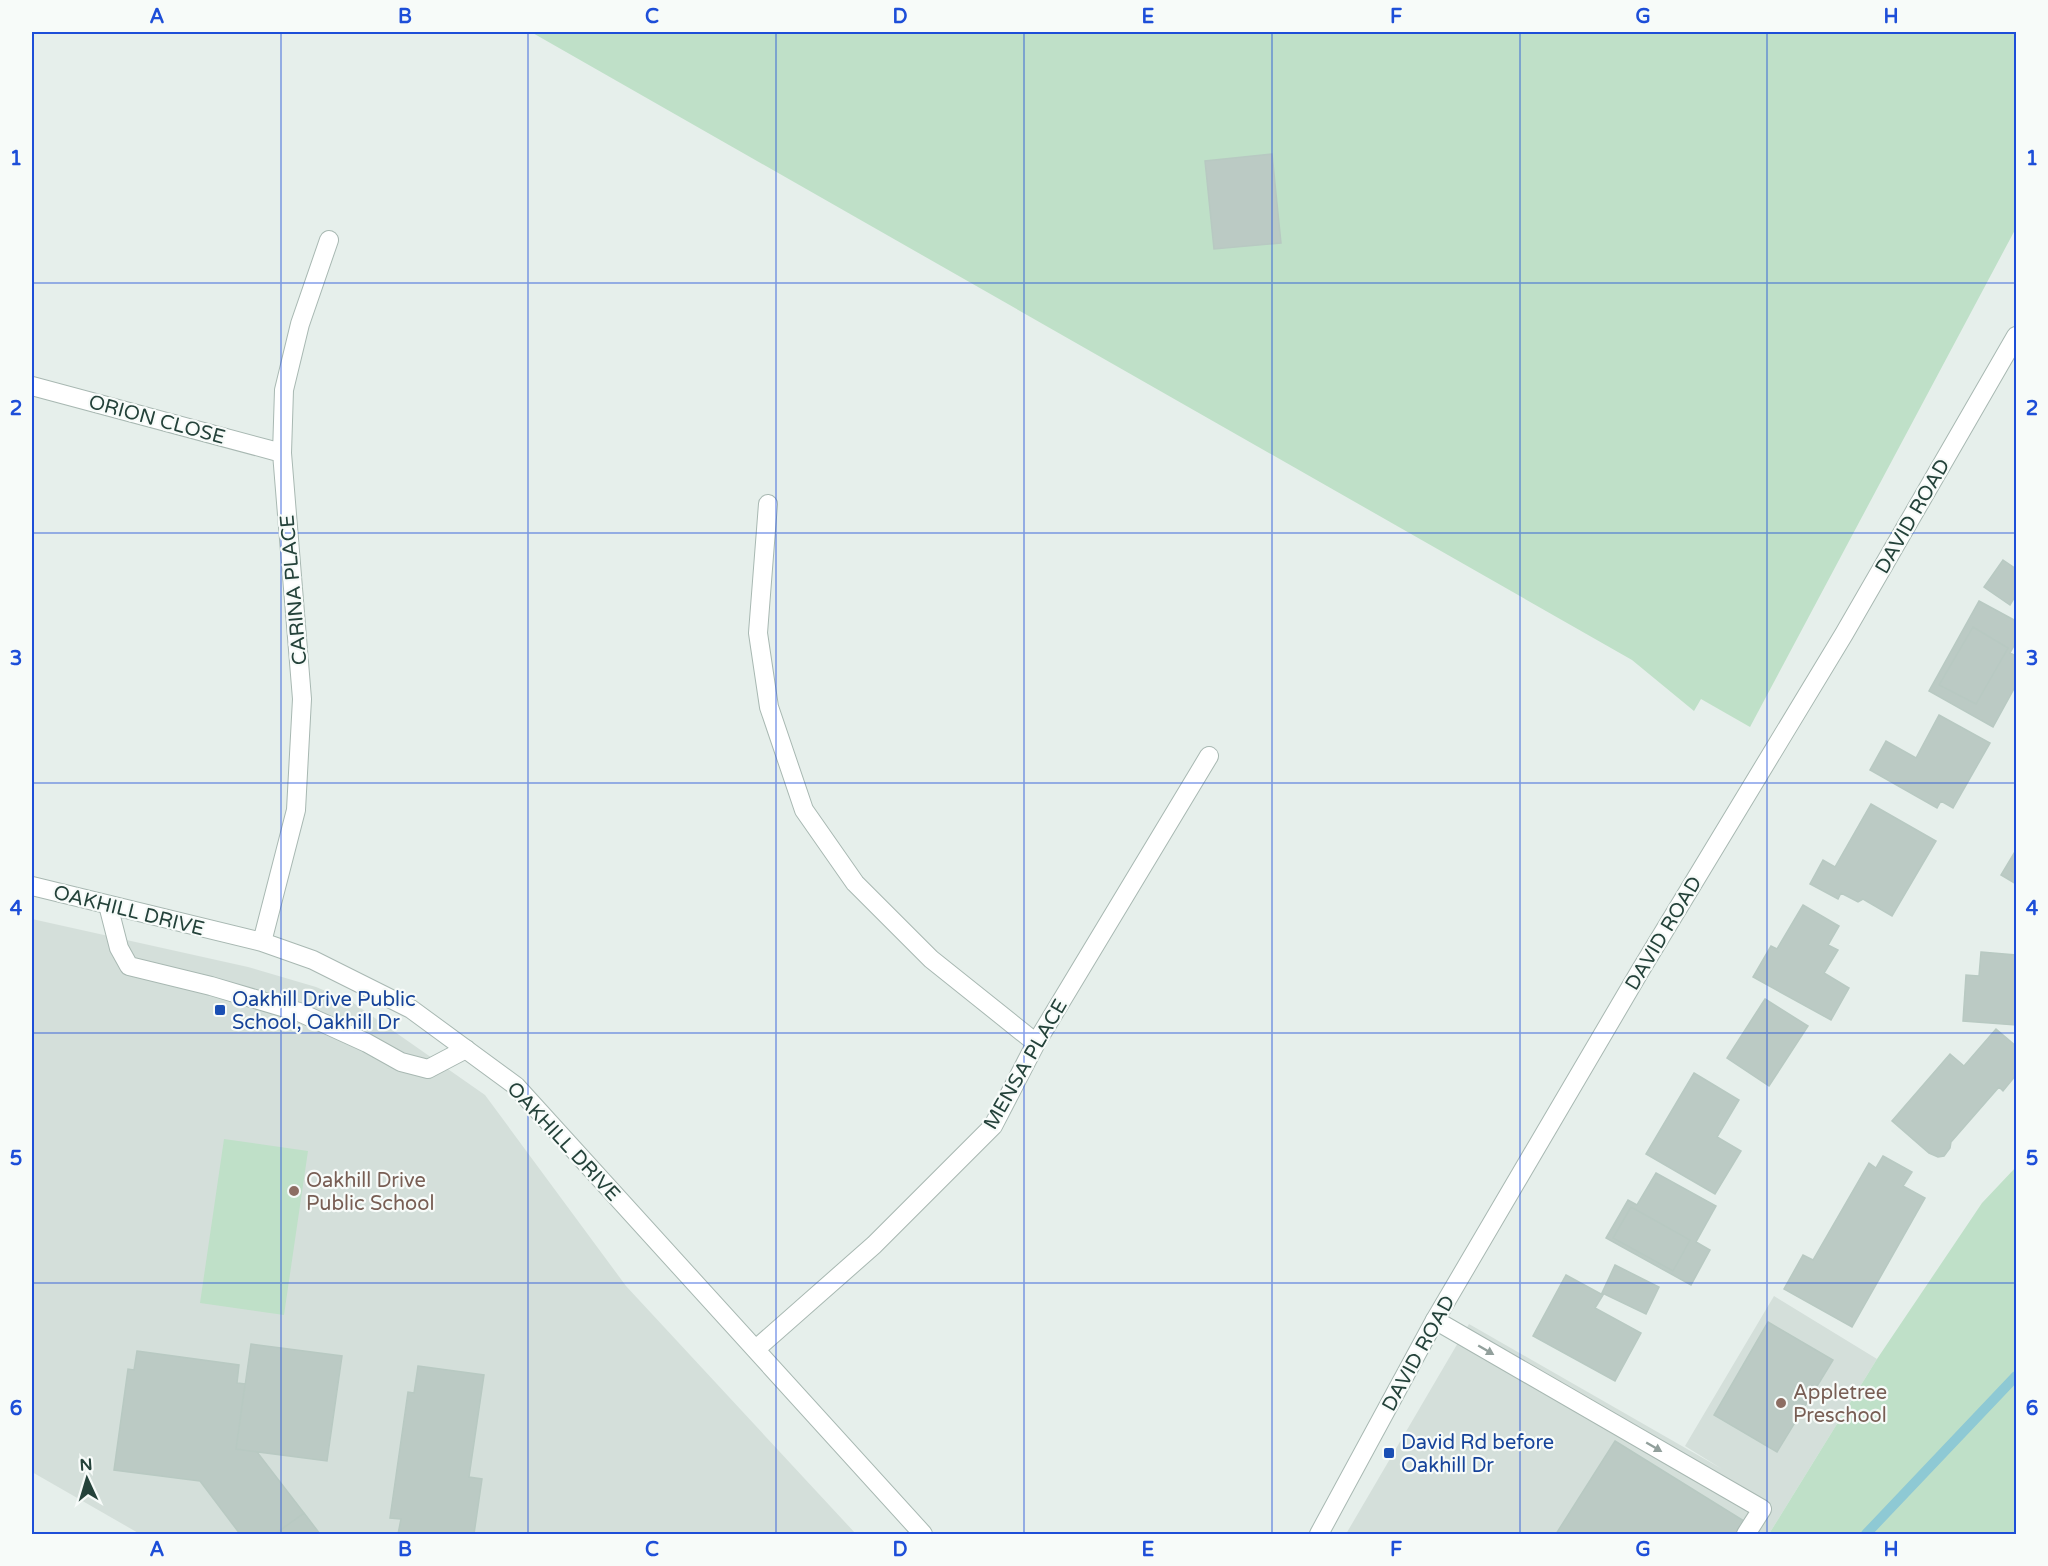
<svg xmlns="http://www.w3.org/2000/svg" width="2048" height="1566" viewBox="0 0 2048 1566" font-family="'Varela Round',sans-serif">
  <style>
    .built { fill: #d4dfda }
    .green { fill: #bfe0c8 }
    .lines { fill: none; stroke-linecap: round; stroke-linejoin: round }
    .stream { stroke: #8ec9d4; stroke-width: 10 }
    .building { fill: #bbcac4; stroke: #b8c9c2; stroke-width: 1.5 }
    .service-casing { stroke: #a8b8b2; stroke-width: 20 }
    .minor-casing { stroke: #a8b8b2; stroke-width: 20 }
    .tertiary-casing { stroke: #a8b8b2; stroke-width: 20 }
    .service { stroke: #fff; stroke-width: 18 }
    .minor { stroke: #fff; stroke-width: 18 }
    .tertiary { stroke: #fff; stroke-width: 18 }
    .oneway { fill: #92a09c }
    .grid { fill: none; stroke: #1d4ed8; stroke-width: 1.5; stroke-opacity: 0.55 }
    .transit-dot { fill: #1a4fb4; stroke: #f7fbf9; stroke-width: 2 }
    .education-dot { fill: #8d6e63; stroke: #f7fbf9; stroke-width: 2 }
    .labels { text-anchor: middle; stroke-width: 4.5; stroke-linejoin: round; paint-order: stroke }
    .street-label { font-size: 20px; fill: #24423a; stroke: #f7fbf9 }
    .transit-label { font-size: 20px; fill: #164399; stroke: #f7fbf9; text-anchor: start }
    .education-label { font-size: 20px; fill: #785e54; stroke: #f7fbf9; text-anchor: start }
    .neatline { fill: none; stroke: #1d4ed8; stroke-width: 2 }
    .grid-label { font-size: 20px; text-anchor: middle; font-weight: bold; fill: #1d4ed8 }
  </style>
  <rect width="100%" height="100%" fill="#e6efeb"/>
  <path class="built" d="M32,919L248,967L316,987L352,1002L485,1095L626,1286L856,1534H140L32,1472Z
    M1774,1296L1877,1359L1769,1534H1346L1469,1324L1722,1469L1685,1446Z"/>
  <path class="green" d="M531,32H2016V228L1750,727L1701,699L1694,711L1632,660Z
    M224,1139L308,1151L284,1315L200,1303Z
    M2016,1167V1534H1769L1877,1359L1982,1203Z"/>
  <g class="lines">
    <path class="stream" d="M1866,1534L2016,1376"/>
  </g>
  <path class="building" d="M1272,154L1281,243L1214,249L1205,161Z
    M2003,560L2016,569V595L2010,605L1984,587Z
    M1979,601L2016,621V642L2010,653L2016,656V685L1993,727L1929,691Z
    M1973,627L2008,648L1976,704L1939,685Z
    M1939,715L1990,743L1953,808L1941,801L1937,808L1870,770L1886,741L1916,758Z
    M1871,804L1936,841L1892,916L1863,899L1858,902L1841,893L1838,899L1810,884L1823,860L1835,867Z
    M2016,850V884L2001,875Z
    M1803,905L1839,926L1828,945L1838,950L1824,973L1849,988L1831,1020L1753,977L1771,946L1777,949Z
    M1981,952L2016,955V1025L1963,1021L1966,975L1979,976Z
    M1765,999L1808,1026L1769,1086L1727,1058Z
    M1996,1029L2016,1046V1075L2003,1091L1999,1087L1951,1142L1950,1148L1944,1156L1938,1157L1929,1153L1892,1121L1950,1054L1964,1066Z
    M1694,1073L1739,1100L1717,1137L1741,1151L1715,1194L1646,1154Z
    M1883,1156L1912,1172L1903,1186L1925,1198L1852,1327L1784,1289L1803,1255L1813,1260L1869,1163L1876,1168Z
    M1656,1173L1716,1206L1696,1242L1710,1250L1691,1285L1606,1238L1628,1200L1637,1205Z
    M1631,1207L1690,1240L1673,1271L1613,1238Z
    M1615,1265L1659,1287L1646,1314L1602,1293Z
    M1566,1275L1603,1295L1595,1308L1641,1333L1615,1381L1533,1336Z
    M1768,1322L1833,1360L1777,1452L1714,1415Z
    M251,1344L342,1356L327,1461L236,1449Z
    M137,1351L239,1365L237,1383L245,1384L236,1449L257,1452L304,1513L275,1534H240L200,1481L114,1470L128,1369L134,1370Z
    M418,1366L484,1375L469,1477L482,1479L474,1534H398L401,1519L390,1518L408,1392L414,1393Z
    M1615,1441L1744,1521L1736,1534H1556Z
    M304,1513L320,1534H275Z"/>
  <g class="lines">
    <g class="service-casing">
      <path id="service" d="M108,905L119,948L129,966L211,986L299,1012L367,1043L401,1062L428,1069L466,1049
        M1435,1320L1762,1509L1746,1534"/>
    </g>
    <g class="minor-casing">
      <path id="minor" d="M32,386L282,453
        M768,504L758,633L769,707L804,810L855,883L931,959L1036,1043
        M32,886L262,942L313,960L411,1009L516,1086L923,1534
        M262,942L296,810L302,699L282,453L284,390L300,324L329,240
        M756,1349L874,1245L993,1126L1036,1043L1209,756"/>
    </g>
    <g class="tertiary-casing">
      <path id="tertiary" d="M1319,1534L1435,1320L1640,971L1844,634L2016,336"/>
    </g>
    <use href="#service" class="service"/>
    <use href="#minor" class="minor"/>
    <use href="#tertiary" class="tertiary"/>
  </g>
  <defs><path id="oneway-solid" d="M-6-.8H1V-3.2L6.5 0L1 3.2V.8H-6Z" transform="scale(1.5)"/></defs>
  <g class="oneway">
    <use href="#oneway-solid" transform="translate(1486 1350) rotate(30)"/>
    <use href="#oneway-solid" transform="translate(1654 1447) rotate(30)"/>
  </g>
  <path class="grid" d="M281,32V1534M528,32V1534M776,32V1534M1024,32V1534M1272,32V1534M1520,32V1534M1767,32V1534M32,283H2016M32,533H2016M32,783H2016M32,1033H2016M32,1283H2016"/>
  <g class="transit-dot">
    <rect x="214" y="1004" width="12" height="12" rx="3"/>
    <rect x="1383" y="1447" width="12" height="12" rx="3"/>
  </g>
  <g class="education-dot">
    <circle cx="294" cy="1191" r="6"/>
    <circle cx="1781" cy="1403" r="6"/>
  </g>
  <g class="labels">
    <g class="street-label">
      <text transform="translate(157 419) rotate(15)" y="7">ORION CLOSE</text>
      <text transform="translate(1912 516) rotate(-60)" y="7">DAVID ROAD</text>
      <text transform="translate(293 590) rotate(-95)" y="7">CARINA PLACE</text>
      <text transform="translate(129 910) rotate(14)" y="7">OAKHILL DRIVE</text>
      <text transform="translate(1663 933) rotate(-59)" y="7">DAVID ROAD</text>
      <text transform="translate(1025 1064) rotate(-60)" y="7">MENSA PLACE</text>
      <text transform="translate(564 1141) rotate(47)" y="7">OAKHILL DRIVE</text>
      <text transform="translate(1418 1353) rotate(-61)" y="7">DAVID ROAD</text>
    </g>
    <g class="transit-label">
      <text x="232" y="1006">Oakhill Drive Public<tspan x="232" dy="23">School, Oakhill Dr</tspan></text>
      <text x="1401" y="1449">David Rd before<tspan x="1401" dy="23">Oakhill Dr</tspan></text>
    </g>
    <g class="education-label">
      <text x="306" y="1187">Oakhill Drive<tspan x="306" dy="23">Public School</tspan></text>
      <text x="1793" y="1399">Appletree<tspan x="1793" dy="23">Preschool</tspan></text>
    </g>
  </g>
  <rect width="2048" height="1566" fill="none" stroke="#f7fbf9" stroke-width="66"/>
  <g transform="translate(87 1479) rotate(356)" stroke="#f7fbf9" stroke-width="4.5" paint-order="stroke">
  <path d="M0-4.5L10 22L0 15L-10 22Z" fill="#24423a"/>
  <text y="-9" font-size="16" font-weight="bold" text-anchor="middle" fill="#24423a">N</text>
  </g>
  <rect x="33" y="33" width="1982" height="1500" class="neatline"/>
  <g class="grid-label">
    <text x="157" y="23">A</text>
    <text x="405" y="23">B</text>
    <text x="652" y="23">C</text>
    <text x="900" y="23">D</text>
    <text x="1148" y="23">E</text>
    <text x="1396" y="23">F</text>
    <text x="1643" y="23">G</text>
    <text x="1891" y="23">H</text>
    <text x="16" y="165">1</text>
    <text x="2032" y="165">1</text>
    <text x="16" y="415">2</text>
    <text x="2032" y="415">2</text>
    <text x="16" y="665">3</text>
    <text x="2032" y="665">3</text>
    <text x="16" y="915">4</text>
    <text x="2032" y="915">4</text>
    <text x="16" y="1165">5</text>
    <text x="2032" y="1165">5</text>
    <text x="16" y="1415">6</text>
    <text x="2032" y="1415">6</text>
    <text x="157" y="1556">A</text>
    <text x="405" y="1556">B</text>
    <text x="652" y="1556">C</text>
    <text x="900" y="1556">D</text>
    <text x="1148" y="1556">E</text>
    <text x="1396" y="1556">F</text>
    <text x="1643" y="1556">G</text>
    <text x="1891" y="1556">H</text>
  </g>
</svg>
